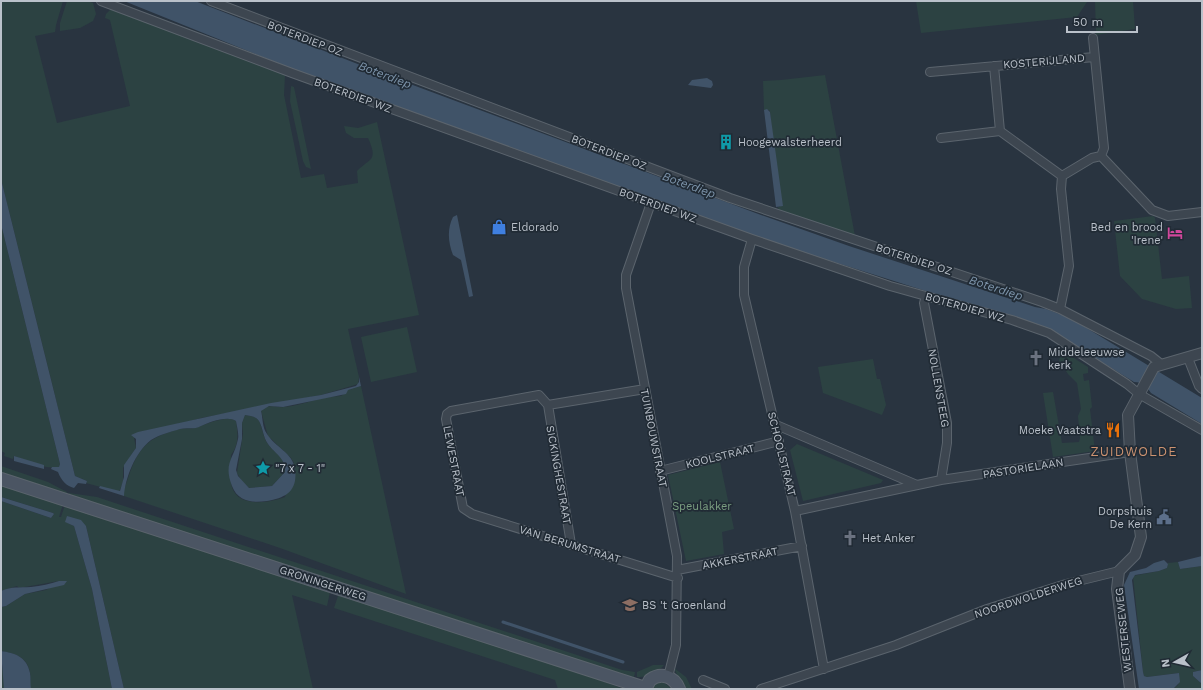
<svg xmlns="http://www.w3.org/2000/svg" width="1203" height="690" viewBox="0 0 1203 690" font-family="'Work Sans',sans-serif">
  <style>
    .green { fill: #2c4242 }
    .water { fill: #405368; fill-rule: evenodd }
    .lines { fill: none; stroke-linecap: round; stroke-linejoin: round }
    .stream { stroke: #405368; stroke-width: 3 }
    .minor-casing { stroke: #5b646d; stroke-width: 10 }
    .tertiary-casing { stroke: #5b646d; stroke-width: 12 }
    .secondary-casing { stroke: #5b646d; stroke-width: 14 }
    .minor { stroke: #3d4650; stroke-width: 8 }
    .tertiary { stroke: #3d4650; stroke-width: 10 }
    .secondary { stroke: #4b5563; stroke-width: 12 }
    .labels { text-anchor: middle; stroke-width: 3.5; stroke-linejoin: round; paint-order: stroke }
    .street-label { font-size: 11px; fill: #bac1ca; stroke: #212b35 }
    .poi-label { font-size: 11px; fill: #bac1ca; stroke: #212b35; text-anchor: start }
    .park-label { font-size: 11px; fill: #7a9e80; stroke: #212b35 }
    .water-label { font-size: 12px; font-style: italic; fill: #7d94aa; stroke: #212b35 }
    .quarter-label { font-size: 13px; letter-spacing: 1px; fill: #cd9371; stroke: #212b35 }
  </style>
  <rect width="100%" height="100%" fill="#293440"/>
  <path class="green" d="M1,1H63L56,25L55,32L35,36L57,123L130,106L110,20L105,18L106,14L111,9L285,75L284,95L301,178L324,174L327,188L358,183L357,171C369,158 379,162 368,138H354L346,133L344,126L358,128L377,122L419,315L348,329L359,377L358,384L321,395L201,418L134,438L136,448L123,468V482L119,492L86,483L87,481L75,476L1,179Z
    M67,1H88L93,3L96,14L93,21L80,28L60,31V23Z
    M916,1H1086L1087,2L1077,17L921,33Z
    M1095,1H1133L1135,29L1096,35Z
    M825,75L855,236L779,211L778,207H780L770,112L769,110H764L763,81L781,80Z
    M291,86L294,87L311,169L306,167L303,161L290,101Z
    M1153,216L1155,218L1162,279L1189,276L1192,308L1176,309L1142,299L1120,276L1114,221Z
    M1,224L60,464L59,467C45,470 29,461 14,456L13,459L4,456L5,453L1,451Z
    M407,327L417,372L371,382L361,337Z
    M1061,350L1088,367V373L1083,374L1084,381L1089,380L1092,407L1090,409L1095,451L1053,457L1043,393L1053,392L1062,443L1079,442L1080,438L1078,416L1081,409L1077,383L1068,374L1059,361Z
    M873,359L877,379H880L886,405L882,415L823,393L818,367Z
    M361,386L406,594L280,548L124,496L123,492C129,478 132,460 143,448C152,437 168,432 180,429C185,428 191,429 195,428C205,425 227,414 236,421C238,434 239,445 231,455C231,464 229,478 232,487C238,508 270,503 285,497L294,463L291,458L268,436L261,411C267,403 276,408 285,407C304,405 321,396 341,396L348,390Z
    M245,415C250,416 256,416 259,421C262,427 263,435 266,441C273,453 286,456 285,472L272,486L249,488L241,480L237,473L243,434L242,423Z
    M797,444L883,480L881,483L803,501L790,450Z
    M720,462L734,529L722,532L724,554L686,561L668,475Z
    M1,466L48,482L67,492L66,495L1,474Z
    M1,484L63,504L59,517H61L65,505L330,592L327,606L292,595L313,689H124L86,526L66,522L74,526L92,589L112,689H31C29,684 31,678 30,673C28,657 14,653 1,651V607L6,606L25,594L46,590L59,581L19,588L17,586L1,591V501L51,518L54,514L53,513L1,497Z
    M69,493L97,497L118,504L571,653L622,670L635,672L634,677L601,670L68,496Z
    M1178,562L1180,569L1202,566V670L1193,672V676L1202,684V689H1173L1178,685L1179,673L1147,677L1144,676L1143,672L1133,576L1159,571L1167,568L1168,563Z
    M342,595L587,675L623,689H558L555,680L334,608L338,596Z
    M1,662L5,682L4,689H1Z
    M653,665H664C658,672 647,678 637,677V672Z
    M674,668L686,677L692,689H683Z
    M663,682L672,689H649L657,683Z"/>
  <path class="water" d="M124,1H195L386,75L761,215L849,246L1035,307L1046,309L1070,318L1202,398V424L1151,393C1146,386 1143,382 1134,382L1066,340L970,305L777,244L395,107L300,72Z
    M707,78L712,81L713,85L711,88L688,85L692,80Z
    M767,109L770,112L783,206L776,207L764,110Z
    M1,179L75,476L87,481L86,484L78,483L74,488C66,486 61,480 58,472L51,469L52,467H59L60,464L1,224Z
    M457,215L473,296L469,297L461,260L453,255C448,242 447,229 453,217Z
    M359,377L361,386L348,390L346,394L283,407L269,406L261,411C263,418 262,427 267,434C275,447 293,453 295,469C298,491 286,498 267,501C253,503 238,502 232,486C223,463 234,459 238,439C239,434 237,427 236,421C228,415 209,422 201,426C194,430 187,427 180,429C170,432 159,435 151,440C135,452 125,479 124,496L99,488L100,486L120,491L124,477V465L136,448V439L131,435L138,432L271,403L321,395L356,386L359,382ZM245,415C250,416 256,416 259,421C263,428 263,437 268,444C275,454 286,458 285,472L272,486L249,488L238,476L236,470L242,439V423Z
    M14,456L44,465V469L14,461Z
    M1,497L53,513L54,514L51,518L1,501Z
    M67,516L81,520L86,526L124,689H112L92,589L74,526L65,522Z
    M1202,556V566L1180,569L1178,562Z
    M1164,560L1168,564L1167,568L1159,571L1135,575L1132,580L1143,672L1144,676L1147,677L1179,673L1180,682L1173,689H1139L1124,585L1130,572L1146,568L1154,563Z
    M59,581H67L64,585L25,594L6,606L1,607V591C12,586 19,588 31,587C41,586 50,584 59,581Z
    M1,651C15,653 27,657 30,673C31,678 30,684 31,689H4Z
    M1202,670V684L1193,676V672Z"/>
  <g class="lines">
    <path class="stream" d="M503,622L623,662"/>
    <g class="minor-casing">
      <path id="minor" d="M101,1L292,73L752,239L890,286L1012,320L1049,333L1127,384L1139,394L1202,430
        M211,1L730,198L1042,302L1060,309L1151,356L1161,364
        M1093,38L1104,148L1101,156
        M994,66L1000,131
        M930,72L1094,57
        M941,138L1000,131L1062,176L1092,158L1101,156
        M1101,156L1152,210L1168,216L1202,212
        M651,203L626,275V288L677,556L676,645L668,677
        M752,239L744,267V295L795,511L824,669
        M926,296L924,303L947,423V443L941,480
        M1060,309L1069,266L1061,189L1062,176
        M1188,358L1199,386L1202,389
        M645,389L548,405L539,395L451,411L447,414L446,419L463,508L472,514L678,578
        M548,405L571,544
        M774,424L917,485
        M660,471L779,441
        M795,511L941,480L1130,452
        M677,570L802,546
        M703,680L725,689
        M761,689L896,645L987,609L1066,584L1119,571"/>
    </g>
    <g class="tertiary-casing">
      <path id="tertiary" d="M1130,689L1117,589L1119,571L1135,555L1141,537L1130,452L1128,415L1154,367L1202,353"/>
    </g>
    <g class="secondary-casing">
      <path id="secondary" d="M1,479L645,688
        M645,689L650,680C661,672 674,676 679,689"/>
    </g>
    <use href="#minor" class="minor"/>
    <use href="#tertiary" class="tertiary"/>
    <use href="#secondary" class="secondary"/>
  </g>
  <defs>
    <g id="building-bare" transform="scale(1.2)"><path d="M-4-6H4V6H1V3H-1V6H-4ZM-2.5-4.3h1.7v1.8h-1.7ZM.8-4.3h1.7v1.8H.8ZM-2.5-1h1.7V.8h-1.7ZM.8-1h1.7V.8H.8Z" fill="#0f9aa8" stroke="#212b35" stroke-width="2.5" paint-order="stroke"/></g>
    <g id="shop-bare" transform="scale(1.2)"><path d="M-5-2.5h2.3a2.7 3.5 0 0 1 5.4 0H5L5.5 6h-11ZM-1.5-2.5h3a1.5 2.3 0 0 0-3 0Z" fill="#3f7fe0" stroke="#212b35" stroke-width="2.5" paint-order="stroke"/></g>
    <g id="hotel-bare" transform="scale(1.2)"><path d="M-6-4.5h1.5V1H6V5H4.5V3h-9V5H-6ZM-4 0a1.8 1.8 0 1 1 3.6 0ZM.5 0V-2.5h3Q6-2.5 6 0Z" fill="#d1479c" stroke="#212b35" stroke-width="2.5" paint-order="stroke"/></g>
    <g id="church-bare" transform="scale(1.2)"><path d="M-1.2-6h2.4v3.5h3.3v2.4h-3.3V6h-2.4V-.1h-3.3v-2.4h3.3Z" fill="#6b7280" stroke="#212b35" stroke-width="2.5" paint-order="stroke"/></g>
    <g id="restaurant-bare" transform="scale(1.2)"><path d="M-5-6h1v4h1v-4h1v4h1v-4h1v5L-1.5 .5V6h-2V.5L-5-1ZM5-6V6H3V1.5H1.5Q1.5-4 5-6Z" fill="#e8710a" stroke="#212b35" stroke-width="2.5" paint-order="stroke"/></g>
    <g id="sight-bare" transform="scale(1.2)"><path d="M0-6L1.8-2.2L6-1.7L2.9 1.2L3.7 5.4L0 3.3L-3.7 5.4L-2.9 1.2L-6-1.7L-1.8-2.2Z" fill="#0f9aa8" stroke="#212b35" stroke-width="2.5" paint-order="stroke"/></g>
    <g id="civic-bare" transform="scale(1.2)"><path d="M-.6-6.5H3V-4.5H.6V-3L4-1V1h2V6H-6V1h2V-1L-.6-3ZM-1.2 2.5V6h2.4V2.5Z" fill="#5c6f8a" stroke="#212b35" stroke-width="2.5" paint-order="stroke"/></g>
    <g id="school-bare" transform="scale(1.2)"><path d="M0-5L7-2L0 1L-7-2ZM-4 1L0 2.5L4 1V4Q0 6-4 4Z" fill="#8d6e63" stroke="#212b35" stroke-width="2.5" paint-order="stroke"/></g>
  </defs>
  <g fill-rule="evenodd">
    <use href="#building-bare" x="726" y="142"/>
    <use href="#shop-bare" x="499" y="227"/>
    <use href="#hotel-bare" x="1175" y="233"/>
    <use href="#church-bare" x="1036" y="358"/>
    <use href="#restaurant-bare" x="1113" y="430"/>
    <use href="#sight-bare" x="263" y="468"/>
    <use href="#civic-bare" x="1164" y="517"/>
    <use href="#church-bare" x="850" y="538"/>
    <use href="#school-bare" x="630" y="605"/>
  </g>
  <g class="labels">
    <g class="street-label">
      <text transform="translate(305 38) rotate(21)" y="4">BOTERDIEP OZ</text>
      <text transform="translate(1044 61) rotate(-5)" y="4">KOSTERIJLAND</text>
      <text transform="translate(353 95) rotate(20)" y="4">BOTERDIEP WZ</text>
      <text transform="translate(609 152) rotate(21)" y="4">BOTERDIEP OZ</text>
      <text transform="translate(658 205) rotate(20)" y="4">BOTERDIEP WZ</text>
      <text transform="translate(914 259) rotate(18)" y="4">BOTERDIEP OZ</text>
      <text transform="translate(965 307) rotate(16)" y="4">BOTERDIEP WZ</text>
      <text transform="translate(939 388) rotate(80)" y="4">NOLLENSTEEG</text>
      <text transform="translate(654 438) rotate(79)" y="4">TUINBOUWSTRAAT</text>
      <text transform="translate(782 454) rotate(76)" y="4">SCHOOLSTRAAT</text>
      <text transform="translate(720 456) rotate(-14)" y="4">KOOLSTRAAT</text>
      <text transform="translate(454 461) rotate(79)" y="4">LEWESTRAAT</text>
      <text transform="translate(1023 468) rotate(-9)" y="4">PASTORIELAAN</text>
      <text transform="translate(559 475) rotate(80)" y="4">SICKINGHESTRAAT</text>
      <text transform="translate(570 544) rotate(17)" y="4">VAN BERUMSTRAAT</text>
      <text transform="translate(740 558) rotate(-11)" y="4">AKKERSTRAAT</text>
      <text transform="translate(323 583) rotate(18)" y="4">GRONINGERWEG</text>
      <text transform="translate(1028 597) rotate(-18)" y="4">NOORDWOLDERWEG</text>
      <text transform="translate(1123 630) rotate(-96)" y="4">WESTERSEWEG</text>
    </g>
    <g class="poi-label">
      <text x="738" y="146">Hoogewalsterheerd</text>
      <text x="511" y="231">Eldorado</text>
      <text x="1163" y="231" text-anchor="end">Bed en brood<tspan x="1163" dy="13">'Irene'</tspan></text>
      <text x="1048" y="356">Middeleeuwse<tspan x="1048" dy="13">kerk</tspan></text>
      <text x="1101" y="434" text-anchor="end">Moeke Vaatstra</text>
      <text x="275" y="472">"7 x 7 - 1"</text>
      <text x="1152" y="515" text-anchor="end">Dorpshuis<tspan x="1152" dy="13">De Kern</tspan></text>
      <text x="862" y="542">Het Anker</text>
      <text x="642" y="609">BS 't Groenland</text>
    </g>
    <g class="park-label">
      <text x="702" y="510">Speulakker</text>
    </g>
    <g class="water-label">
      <text transform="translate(385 75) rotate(21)" y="4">Boterdiep</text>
      <text transform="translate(689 185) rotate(20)" y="4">Boterdiep</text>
      <text transform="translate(996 288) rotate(18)" y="4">Boterdiep</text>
    </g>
    <g class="quarter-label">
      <text x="1134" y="456">ZUIDWOLDE</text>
    </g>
  </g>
  <rect width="1203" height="690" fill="none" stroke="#bac1ca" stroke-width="4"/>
  <g transform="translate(1175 662) rotate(262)" stroke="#212b35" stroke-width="3" paint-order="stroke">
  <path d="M0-3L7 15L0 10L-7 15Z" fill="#bac1ca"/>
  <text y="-6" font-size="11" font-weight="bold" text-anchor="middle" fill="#bac1ca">N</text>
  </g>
  <path d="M1067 26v6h70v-6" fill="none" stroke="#bac1ca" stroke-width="2"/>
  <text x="1073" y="26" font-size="12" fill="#bac1ca" stroke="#212b35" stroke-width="3" paint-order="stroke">50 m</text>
</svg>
